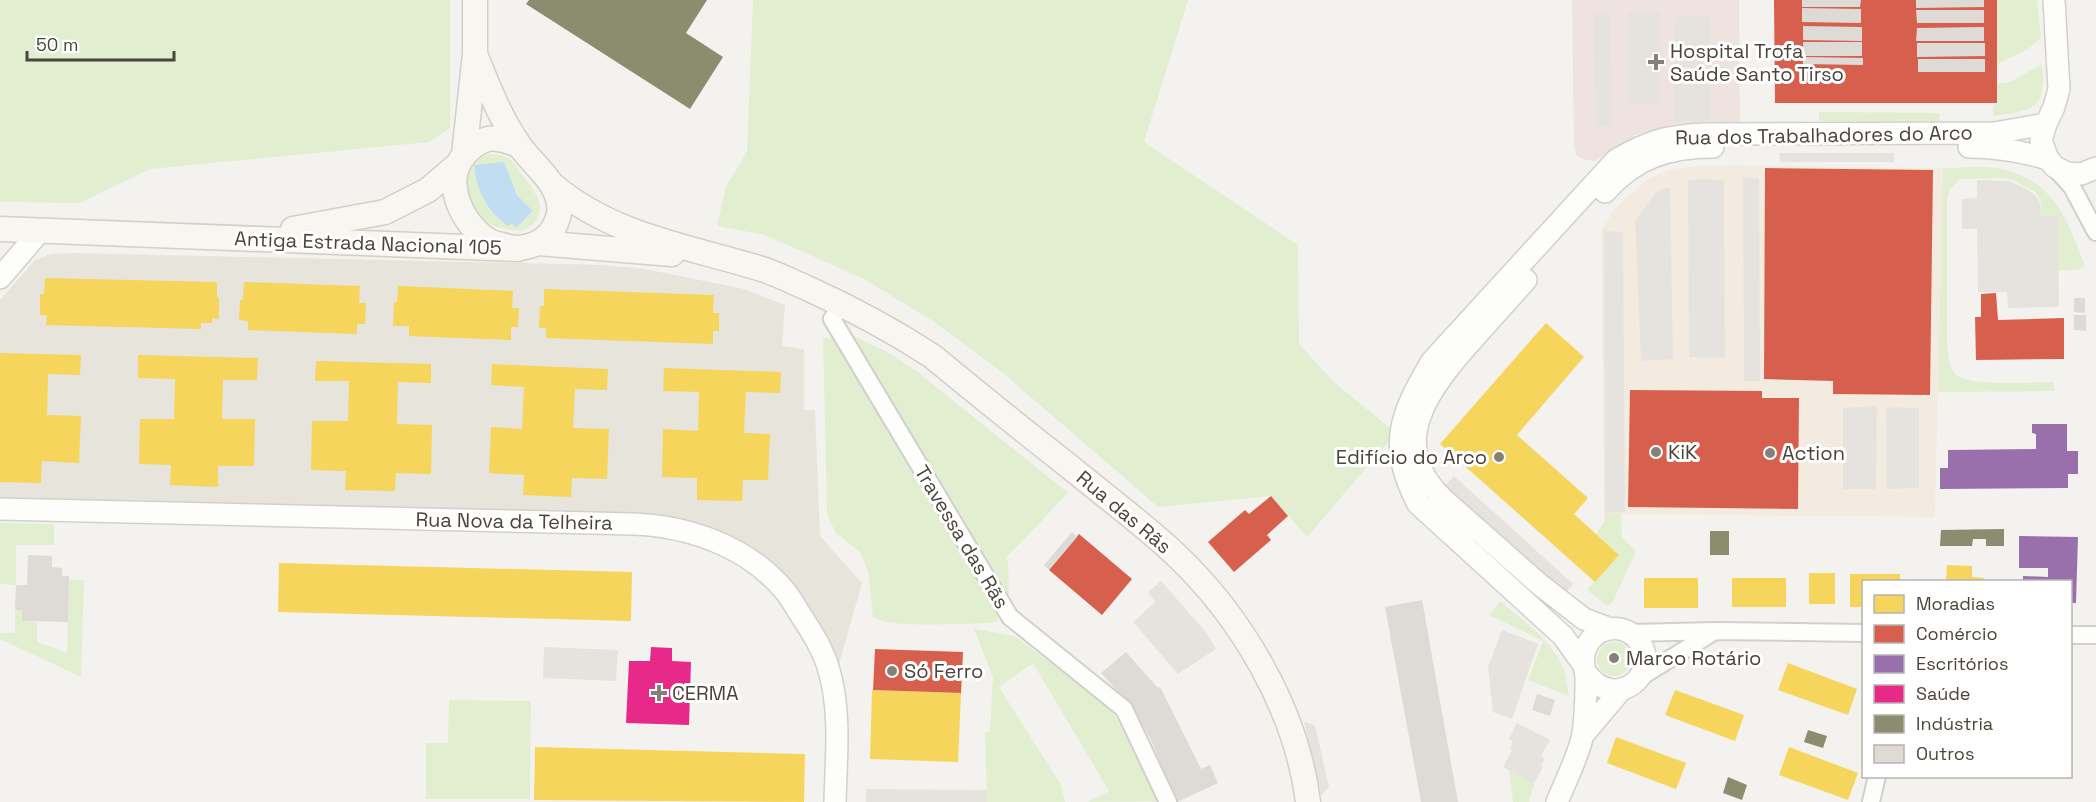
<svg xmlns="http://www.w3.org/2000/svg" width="2096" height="802" viewBox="0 0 2096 802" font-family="'Space Grotesk',sans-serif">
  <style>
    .residential { fill: #e7e4dc }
    .commercial { fill: #f3ebdf }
    .medical { fill: #eee3df }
    .green { fill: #e1eecf; fill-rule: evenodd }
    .parking { fill: #e6e3df }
    .water { fill: #c0ddf1 }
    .homes { fill: #f6d55c }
    .shops { fill: #d6604d }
    .offices { fill: #9970ab }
    .health { fill: #e7298a }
    .industry { fill: #8c8c6e }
    .building { fill: #dedbd6 }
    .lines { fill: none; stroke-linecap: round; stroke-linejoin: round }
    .minor-casing { stroke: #d2d0cb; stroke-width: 20 }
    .tertiary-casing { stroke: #d2d0cb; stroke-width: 24 }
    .secondary-casing { stroke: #d3cfc5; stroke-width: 27 }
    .minor { stroke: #fdfdfc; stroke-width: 16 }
    .tertiary { stroke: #fdfdfc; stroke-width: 21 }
    .secondary { stroke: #f7f6f1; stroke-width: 24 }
    .poi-dot { fill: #868178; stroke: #fff; stroke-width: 2 }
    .labels { text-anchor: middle; stroke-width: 6; stroke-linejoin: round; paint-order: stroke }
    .poi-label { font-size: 20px; fill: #4b4439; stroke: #fff; text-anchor: start }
    .street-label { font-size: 20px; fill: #4b4439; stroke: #fff }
  </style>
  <rect width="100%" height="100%" fill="#f4f2ee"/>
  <path class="residential" d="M73,253L604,265L645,269L744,289L785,305L782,346L804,349V410H815L820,536L862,583L839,664L811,611L772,561L746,543L677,517L0,497V300L35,260L51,254Z"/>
  <path class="commercial" d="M1734,165L1943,168L1935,517L1604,514L1601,231L1614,210L1647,179L1669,170L1694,166Z"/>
  <path class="medical" d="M1572,0H1739L1740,123L1674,124L1636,135L1595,161L1586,160L1577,156L1574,146Z"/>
  <path class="green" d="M0,0H450V128L429,142L150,169L80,203L0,202Z
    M753,0H1188L1144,142L1298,245L1299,344L1335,383L1396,433L1307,537L1271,496L1158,507L1003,373L933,321L864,279L765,235L717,226L726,186L747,152Z
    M1997,0H2037L2041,38L2028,49L1997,64Z
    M2042,64C2047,111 2033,110 1993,116V106L1997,103V84L2010,82Z
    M1819,112L1940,113L1939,121H1819Z
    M488,154C494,154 500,154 506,157C513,160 517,167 521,173C533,189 553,211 528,228C521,232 514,231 506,229C498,227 492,226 485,221C463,203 456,165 488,154ZM504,162L517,195L533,211L516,228L512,223L500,220L485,202Z
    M1943,168C1960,168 1979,165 1995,168C2053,177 2067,219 2085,266L2077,270H2043L2058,267V216H2042L2041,201L2035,192L2013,180L2003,178L1960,179L1949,190L1947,201V342C1948,352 1948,365 1955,374C1968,387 2034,382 2054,382V391L1938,392Z
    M846,332L889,353L919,373L1068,493L1005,559L1008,561L1009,601Z
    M823,338H833L944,527L998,604L999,614L997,621L991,623C966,623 890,629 873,617L868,571L860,552L835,532L827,513Z
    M1604,514H1621L1622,537L1636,551L1612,603L1607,606L1587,590L1619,555L1596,534L1605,521Z
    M0,523L54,524V545H16V585L0,584Z
    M69,580H84L81,677L0,639V633H15V610H22V621L37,622V642L67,653Z
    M1500,601C1521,619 1548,638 1561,663C1566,673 1567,685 1569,696L1528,680L1543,641L1489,615Z
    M974,629L1014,636L1110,707L1161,801L1088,802L1109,791L1033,663L999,687L1061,785L1065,802H987L985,733L990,731L993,677Z
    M1597 659a17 17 0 1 1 34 0a17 17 0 1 1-34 0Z
    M449,700L531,701L530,799H426V743H448Z
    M1509,770L1534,784L1529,802H1513Z"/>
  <path class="parking" d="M1610,13L1612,126H1596L1593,14Z
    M1628,13H1660V103H1628Z
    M1675,17H1710V121H1675Z
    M1779,153H1894V162H1780Z
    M1743,177L1759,179L1760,381H1744Z
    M1704,179L1724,180L1725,358L1689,357L1688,180Z
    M1977,180L2010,181L2030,191L2037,197L2040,203L2042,216H2058L2059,307L2008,308L2007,292H1978L1977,229H1962V199L1977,198Z
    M1670,187L1673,359L1641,361L1635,221L1657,191Z
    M1604,231L1623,232L1625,512L1605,513Z
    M1877,406L1876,489H1843V408Z
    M1886,407L1919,408V488L1887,489Z
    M1454,476L1573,584L1563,596L1443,488Z
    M1161,581L1205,631L1216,649L1178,674L1133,622L1155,602L1148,592Z
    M1502,630L1538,644L1512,719L1493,712L1488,667Z
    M544,647L618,650L616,681L543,678Z
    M1304,722L1315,725L1329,787L1321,796Z
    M1517,723L1550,740L1541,756L1545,759L1541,765L1543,767L1534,784L1503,767L1512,750L1510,748L1513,742L1509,739Z
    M866,789L987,790V802H866Z"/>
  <path class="water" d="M504,162L517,195L533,211L516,228L512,223L508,226C486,210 477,191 474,165Z"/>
  <path class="homes" d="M45,278L217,282V297L219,298V319L212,318V323H201V329L46,325L47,315H40V294H44Z
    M244,282L360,286L359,303H366L365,324H357V334L248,330V321L239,320L240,300H243Z
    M398,286L513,291L512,308H519L518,327H511V340L409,336V326H393L394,302H397Z
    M544,289L714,295L713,313H719V331H713V344L546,338V328H539L540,306H544Z
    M1546,323L1584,357L1517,435L1588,498L1574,514L1619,555L1595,582L1440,444Z
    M0,353L81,355L80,375L48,374L47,415L81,416L79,463L42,461L41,483L0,482Z
    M138,355L258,358L257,380H223L222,419H255L254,466H218V487L170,485L171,465L139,464L140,419H174L175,379L138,378Z
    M316,361L431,364V383L398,382L397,424L432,425L431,474L396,473L395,491L345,490L346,471L311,470L312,421H348L349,381H315Z
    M492,364L608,369L607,390L575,389L573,428L609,429L607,479L572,478L571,497L523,495L524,475L489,473L491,427L522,429L524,387L491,385Z
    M664,368L781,372L780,393L746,392L744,433L770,434L768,480H743L742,501L697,500V478L662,477L663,429L698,431L699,392L663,391Z
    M279,563L632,572L631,621L278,612Z
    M1947,565L1972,566V577L1984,578V582H1946Z
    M1809,573H1835V604H1809Z
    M1850,574H1900V582H1864V607H1850Z
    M1644,578H1698V608H1644Z
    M1732,578H1786V607H1732Z
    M1788,663L1857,689L1848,715L1778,690Z
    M872,690L961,693L958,762L870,759Z
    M1675,690L1744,715L1735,741L1665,715Z
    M1616,737L1686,763L1676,789L1607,763Z
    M535,747L805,754L804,802L534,800Z
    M1789,747L1858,773L1848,800L1779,775Z"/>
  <path class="shops" d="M1774,0H1997V103H1775Z
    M1765,168L1933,170L1930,395L1833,394V381L1764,379Z
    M1996,293L1998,320L2064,318V359L1976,360L1975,317H1981V294Z
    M1630,390L1762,391V398H1799L1798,509L1628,507Z
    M1271,496L1288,516L1267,535L1271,540L1234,572L1208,542L1245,510L1249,514Z
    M1079,534L1132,579L1102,615L1049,570Z
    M875,649L963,652L961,693L873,690Z"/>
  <path class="offices" d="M2032,424H2067V451H2078V474H2068V488L1940,489V468H1948V450L2036,449V434L2032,433Z
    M2019,536L2078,537L2076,603H2070V582H2023V576L2048,577V568H2019Z"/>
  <path class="health" d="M651,647L672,648V661L691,662L689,725L626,723L629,661H650Z"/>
  <path class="industry" d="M529,0H707L686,33L723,57L690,109L526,4Z
    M2004,529V546H1986V539H1973L1972,546H1940L1941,530Z
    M1710,531H1729V555H1710Z
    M1808,730L1827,736L1823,748L1804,742Z
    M1728,777L1747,785L1742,800L1723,793Z"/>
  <path class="building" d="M1802,0H1861L1860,7H1802Z
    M1916,0H1984V7L1916,8Z
    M1802,8L1861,9V23L1802,22Z
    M1916,10H1984V23H1917Z
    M1803,26L1862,27V41L1803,40Z
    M1984,27V41H1916L1917,28Z
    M1803,42H1862V56H1803Z
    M1917,43H1985V56L1917,57Z
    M1803,57L1863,58V65L1803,64Z
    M1918,59H1985V72H1918Z
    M2074,298H2085V313L2074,312Z
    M2074,315H2086V331L2074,330Z
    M1072,532L1077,537L1049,570L1044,565Z
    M28,555L52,556V567L62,568V576H69L68,622L22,621V610H15L16,585H27Z
    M1422,600L1458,802H1421L1385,607Z
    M1126,652L1158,688L1160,687L1201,769L1210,765L1218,783L1177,802L1150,738L1133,708L1101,673Z
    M1537,694L1555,700L1550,716L1532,710Z"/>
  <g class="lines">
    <g class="minor-casing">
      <path id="minor" d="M2055,168L2072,187L2096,232
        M842,304L832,319L1010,617L1124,709L1168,802
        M1630,633L1716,631L1864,633
        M2070,635H2096
        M1639,678L1715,631
        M1871,802L1877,776"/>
    </g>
    <g class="tertiary-casing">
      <path id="tertiary" d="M2054,0L2059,89L2054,107L2046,124L2041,140L2048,159L2055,167L2067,173L2081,174L2096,168
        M1969,147C1997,147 2021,151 2048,159
        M1605,192C1635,158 1668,147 1713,147
        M0,278L41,230
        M1526,280C1508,300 1491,319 1474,338C1431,386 1384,443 1443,499L1539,584L1584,619L1611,629
        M0,509L633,524C688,526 747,546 784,590C791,598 796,608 802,617C813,634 825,653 830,674C841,715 836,760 835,802
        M1583,664L1563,636L1418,504C1387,445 1400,415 1432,361L1616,160C1649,141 1666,136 1704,134L1994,133L2046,124
        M1583,735L1622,689
        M1557,802C1565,782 1580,753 1583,733C1586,715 1586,696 1586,678C1586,673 1584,669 1584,665C1581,647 1594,630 1611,629C1622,627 1633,633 1639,641C1662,674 1616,712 1587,674"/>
    </g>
    <g class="secondary-casing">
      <path id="secondary" d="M475,54C488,86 499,116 519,145C532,164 556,180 559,204C561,213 556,226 550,233C540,245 522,250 509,247C503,245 496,244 491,242C462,226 441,181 465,154C471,147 480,141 488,139C498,137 510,142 519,145
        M464,155L475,54V0
        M554,186C614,237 692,247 765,270C779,275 793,282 807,288C851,308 892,330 932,356C978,394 1024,431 1070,467C1105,496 1142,523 1175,554C1242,617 1297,711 1308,802
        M0,229L518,249
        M293,229L385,212L428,190L455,167
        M538,243L672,254"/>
    </g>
    <use href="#minor" class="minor"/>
    <use href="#tertiary" class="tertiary"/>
    <use href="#secondary" class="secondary"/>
  </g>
  <g class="poi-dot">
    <path d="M1653 53h6v6h6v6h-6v6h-6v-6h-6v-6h6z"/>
    <circle cx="1656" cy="452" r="6"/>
    <circle cx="1770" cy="453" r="6"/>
    <circle cx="1499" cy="457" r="6"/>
    <circle cx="1614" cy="658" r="6"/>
    <circle cx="892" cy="671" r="6"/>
    <path d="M656 684h6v6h6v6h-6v6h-6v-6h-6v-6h6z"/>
  </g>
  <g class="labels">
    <g class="poi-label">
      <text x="1670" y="58">Hospital Trofa<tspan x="1670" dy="23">Saúde Santo Tirso</tspan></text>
      <text x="1668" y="459">KiK</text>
      <text x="1782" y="460">Action</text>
      <text x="1487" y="464" text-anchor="end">Edifício do Arco</text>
      <text x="1626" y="665">Marco Rotário</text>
      <text x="904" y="678">Só Ferro</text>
      <text x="672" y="700">CERMA</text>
    </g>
    <g class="street-label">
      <text transform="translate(1824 135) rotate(-1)" y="7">Rua dos Trabalhadores do Arco</text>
      <text transform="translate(368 243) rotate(2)" y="7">Antiga Estrada Nacional 105</text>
      <text transform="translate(1124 512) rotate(40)" y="7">Rua das Rãs</text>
      <text transform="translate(514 521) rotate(1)" y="7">Rua Nova da Telheira</text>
      <text transform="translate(962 537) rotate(59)" y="7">Travessa das Rãs</text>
    </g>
  </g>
  <rect x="1862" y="580" width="210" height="198" fill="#ffffff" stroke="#b7b4b0" stroke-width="1.5"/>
  <rect x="1874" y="595" width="30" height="18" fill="#f6d55c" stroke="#b7b4b0" stroke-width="1.5"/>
  <text x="1916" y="610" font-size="18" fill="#4b4439">Moradias</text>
  <rect x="1874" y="625" width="30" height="18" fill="#d6604d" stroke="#b7b4b0" stroke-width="1.5"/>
  <text x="1916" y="640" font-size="18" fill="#4b4439">Comércio</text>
  <rect x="1874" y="655" width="30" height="18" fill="#9970ab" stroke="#b7b4b0" stroke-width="1.5"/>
  <text x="1916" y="670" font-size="18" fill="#4b4439">Escritórios</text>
  <rect x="1874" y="685" width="30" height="18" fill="#e7298a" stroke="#b7b4b0" stroke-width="1.5"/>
  <text x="1916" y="700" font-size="18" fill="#4b4439">Saúde</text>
  <rect x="1874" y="715" width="30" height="18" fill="#8c8c6e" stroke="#b7b4b0" stroke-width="1.5"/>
  <text x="1916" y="730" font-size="18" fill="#4b4439">Indústria</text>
  <rect x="1874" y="745" width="30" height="18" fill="#dedbd6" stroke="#b7b4b0" stroke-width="1.5"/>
  <text x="1916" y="760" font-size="18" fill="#4b4439">Outros</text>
  <path d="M27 51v9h147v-9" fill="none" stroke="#4b4439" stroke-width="3"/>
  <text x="36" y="51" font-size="18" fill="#4b4439" stroke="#ffffff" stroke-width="4.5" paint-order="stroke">50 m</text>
</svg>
